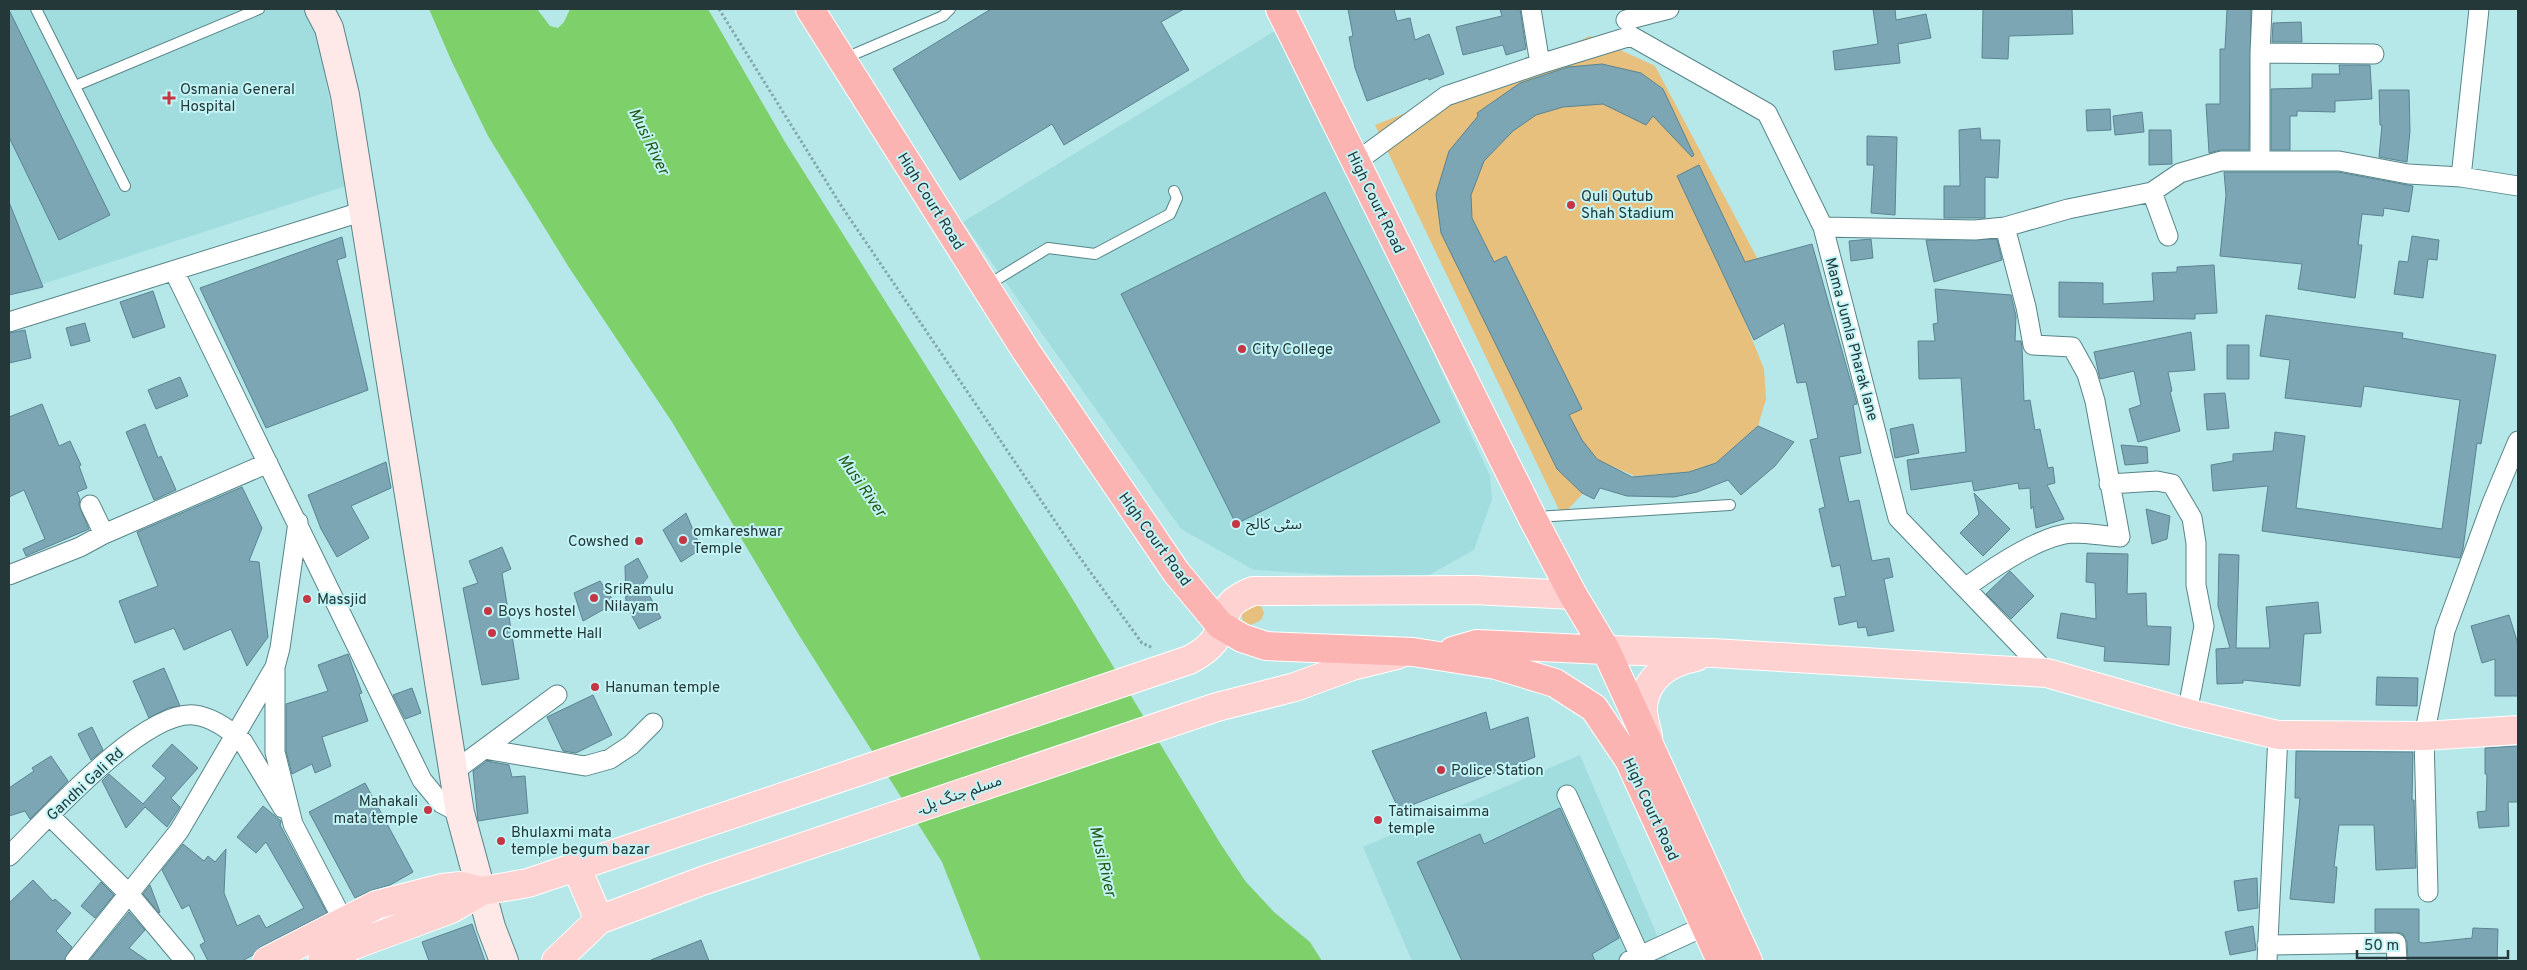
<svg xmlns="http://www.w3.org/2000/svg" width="2527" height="970" viewBox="0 0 2527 970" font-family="Overpass,'Noto Sans Arabic',sans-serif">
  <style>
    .built { fill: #a1dddf }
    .green { fill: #e7c07d }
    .water { fill: #7ed06b }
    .building { fill: #7ca6b4; stroke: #5a8491 }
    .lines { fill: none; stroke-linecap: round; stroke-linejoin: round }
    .lane-casing { stroke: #578588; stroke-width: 12 }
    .street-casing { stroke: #578588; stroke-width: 21 }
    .secondary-casing { stroke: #578588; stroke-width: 30 }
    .primary-casing { stroke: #fff; stroke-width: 30 }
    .highway-casing { stroke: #fff; stroke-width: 30 }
    .path { stroke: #82a8aa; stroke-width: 3; stroke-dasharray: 2.5 2.5; stroke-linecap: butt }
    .lane { stroke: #fff; stroke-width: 10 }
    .street { stroke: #fff; stroke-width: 19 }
    .secondary { stroke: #fee8e8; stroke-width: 28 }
    .primary { stroke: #fdd2d1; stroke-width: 28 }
    .highway { stroke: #fcb4b3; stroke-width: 28 }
    .poi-dot { fill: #c63544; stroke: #c3f4f6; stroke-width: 2 }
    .labels { text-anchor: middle; stroke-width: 4; stroke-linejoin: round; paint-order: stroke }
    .poi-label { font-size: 15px; fill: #243839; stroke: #c3f4f6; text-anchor: start }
    .street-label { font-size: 15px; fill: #243839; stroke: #c3f4f6 }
    .water-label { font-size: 16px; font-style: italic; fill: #225714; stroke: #c3f4f6 }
  </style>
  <rect width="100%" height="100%" fill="#b6e7e9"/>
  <path class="built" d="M9,9H312L346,186L9,295Z
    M1283,26L1490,476L1492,499L1474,550L1420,580L1254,570L1181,529L963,222Z
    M1580,755L1668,961H1412L1363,847Z"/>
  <path class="green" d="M1590,36L1655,66L1772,286L1743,317L1764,369L1766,399L1758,426L1716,463L1689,472L1635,476L1609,465L1562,516L1375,125L1526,65Z
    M1259,602L1264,613L1261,620L1251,625L1243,621L1240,609Z"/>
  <path class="water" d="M429,9H537L550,26L558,28L564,22L570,9H708L785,142L1067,590L1220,843L1246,882L1274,912L1310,942L1322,961H981L942,862L797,632L672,422L570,269L488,136L451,60Z"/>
  <path class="building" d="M991,9H1184L1161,22L1189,70L1064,145L1052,124L960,180L893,69Z
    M1348,9H1394L1397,21L1410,18L1415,40L1429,34L1444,74L1429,80L1428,78L1367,101L1355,68L1349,37L1353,36Z
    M1500,9H1520L1526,49L1506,55L1503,45L1463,55L1456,27L1502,16Z
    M1873,9H1895L1896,20L1926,14L1931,38L1898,44L1900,63L1835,70L1833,51L1878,44Z
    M1983,9H2072L2073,34L2009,36L2008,59L1982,58Z
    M2227,9H2251L2249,150H2221L2209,153L2206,104H2220V49H2225Z
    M9,10L110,215L59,240L9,137Z
    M2301,22L2302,42H2272L2273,23Z
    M1602,64L1641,73L1663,89L1694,155L1692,157L1653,116L1646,125L1603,104L1563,107L1536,115L1513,131L1484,161L1471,195L1472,218L1494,262L1506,256L1582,409L1569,415L1582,440L1597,459L1632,477L1689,472L1716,463L1758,426L1794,442L1775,466L1741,495L1728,480L1697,492L1674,497L1627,496L1600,488L1594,499L1582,493L1557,469L1441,233L1436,194L1449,151L1478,116L1477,113L1520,83L1568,67Z
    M2339,65H2370L2372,99L2335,101V112L2297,111V116H2290V150H2271V89L2312,88V74H2340Z
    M2379,90H2409L2410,131L2407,162L2379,157L2382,125H2380Z
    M2110,109L2111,130L2087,131L2086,110Z
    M2142,112L2144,132L2115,135L2113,116Z
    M1980,128L1981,140H2000L1998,178L1985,177V218H1944V186H1960L1959,130Z
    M2149,130H2171L2172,164L2149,165Z
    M1867,136L1897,137L1895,215L1871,213L1874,165H1867Z
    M1699,165L1745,262L1812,244L1857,404L1853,405L1861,453L1839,457L1849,502L1859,500L1872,561L1889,558L1893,577L1884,579L1894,631L1868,636L1866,627L1858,628L1857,621L1839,625L1834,598L1846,596L1840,565L1832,567L1819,509L1825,507L1810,440L1818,438L1806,382L1797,383L1784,323L1754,340L1677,176Z
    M2224,172H2338L2413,186L2409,212L2384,208L2383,216L2362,214L2358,245H2362L2355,298L2298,289L2302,264L2220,256L2226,195Z
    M1325,192L1440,422L1236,524L1121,294Z
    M9,202L43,287L9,295Z
    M2412,236L2439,240L2437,260L2428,259L2423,298L2394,294L2399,261L2408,262Z
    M342,237L346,257L337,260L368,390L266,428L200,288Z
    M1871,239L1873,258L1851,261L1849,241Z
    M1997,239L2002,260L1934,282L1926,240Z
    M2214,265L2217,313L2195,314V319L2059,317V282L2103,283V304L2154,301L2152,273L2177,272V267Z
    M1935,289L2011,295L2016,316L2015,341H2021L2022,347L2024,401L2030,400L2035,430L2040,429L2048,468L2053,467L2055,483L2047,485L2064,519L2036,528L2033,506L2031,509L2030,488L2019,489L2018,483L1974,491L1972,481L1911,490L1907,460L1966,452L1961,378L1919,379L1918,341H1935L1933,324L1938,323Z
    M153,291L165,327L133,338L120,302Z
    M2266,315L2403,333L2402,338L2496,355L2481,444L2477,443L2463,549L2460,558L2262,531L2268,486L2213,491L2211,465L2233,461V454L2273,451L2275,432L2305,436L2296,508L2442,529L2460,400L2364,386L2361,407L2285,398L2290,360L2260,356Z
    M85,323L90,341L71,346L66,328Z
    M25,330L31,358L9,363V333Z
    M2191,332L2195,370L2168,372L2172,391L2170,392L2180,431L2138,442L2129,409L2141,405L2134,371L2100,379L2094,352Z
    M2227,345H2249V379H2227Z
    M180,377L188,396L156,409L148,390Z
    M2225,393L2229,428L2207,430L2204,394Z
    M42,404L59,446L70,441L81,465L79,466L87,488L77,492L80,499L79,505L89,529L26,556L23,549L45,539L24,490L9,497V417Z
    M145,424L158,458L161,456L176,490L154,500L126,432Z
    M1913,424L1919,453L1895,458L1890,429Z
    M2121,445L2147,447L2148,463L2125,465Z
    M386,462L391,488L351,506L369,538L337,557L321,529L308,495Z
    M242,487L262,528L249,561L259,562L268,637L247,666L231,629L184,650L174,628L135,643L119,601L158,586L137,532Z
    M1974,493L2010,529L1983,556L1960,533L1979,514Z
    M2146,509L2170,516L2167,539L2152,544Z
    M686,513L701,549L681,562L663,530Z
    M502,547L511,569L502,573L519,679L482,685L463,588L478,583L469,561Z
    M2087,553L2128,554L2127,594L2146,593L2147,626L2171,627L2169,665L2104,661L2105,647L2057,638L2061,613L2096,619L2095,583L2086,582Z
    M2219,554L2239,555L2236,648H2270L2266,607L2318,602L2321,633L2304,634L2300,686L2243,680V683L2217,684L2216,649L2230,648L2218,606Z
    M638,558L648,577L643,583L661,618L639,629L626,605L625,566Z
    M2010,571L2034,596L2011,619L1986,594Z
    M600,581L615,603L583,621L574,593Z
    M2509,615L2518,644V696H2495V659L2482,663L2471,626Z
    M348,654L362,693L359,694L368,721L322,737L331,766L315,773L312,764L292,774L286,751V704L328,691L318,665Z
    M164,668L180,706L168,708L149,718L133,681Z
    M2377,677L2418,678L2417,706L2376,705Z
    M412,688L421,713L405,719L393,695Z
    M593,695L612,735L576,753L563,751L547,717Z
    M1486,712L1490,730L1528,717L1535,757L1399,810L1372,751Z
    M92,727L103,750L91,760L78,734Z
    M172,744L198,768L171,798L180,807L167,827L145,807L126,828L102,781L109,774L143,804L166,778L152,766Z
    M2518,746V802H2508L2509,826L2479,828L2477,812L2486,811L2487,774H2485V748Z
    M2296,751L2413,752L2412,800H2414L2416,868L2376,870L2374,825H2339L2334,867H2337L2334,903L2290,899L2300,798H2295Z
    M51,756L68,781L30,819L25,811L9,816V788L34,771L32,768Z
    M487,761L509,765L512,777L525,776L528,813L478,821L473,771Z
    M365,783L413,872L390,885L372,890L355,898L309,812Z
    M263,806L281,821L280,825L327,913L260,947L253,955L242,961H208L200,945L205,942L189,905L182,909L162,870L183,844L204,861L208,856L215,862L226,849L224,893L237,926L259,915L266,928L304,908L266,842L256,853L237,837Z
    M1560,808L1619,938L1592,954L1595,961H1462L1417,862L1480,834L1484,844Z
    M2257,878L2258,908L2238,911L2234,881Z
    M33,880L53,901L55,899L71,913L56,931L72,947L64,961H9V903Z
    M101,882L114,895L95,918L81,906Z
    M150,885L160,912L159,913L143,894Z
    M2375,909H2419V942L2423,943L2472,938L2473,928L2498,929L2497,961H2408L2407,942L2402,933L2375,932Z
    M129,912L145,930L129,948L148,961H89Z
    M472,924L485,961H429L422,942Z
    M2253,926L2256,950L2230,955L2225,932Z
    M701,940L709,961H651V960Z"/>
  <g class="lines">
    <g class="lane-casing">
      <path id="lane" d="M36,9L125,186
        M843,59L943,16L950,9
        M75,86L259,9
        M986,286L1048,248L1095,254L1170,214L1177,198L1174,191
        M1536,517L1730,505"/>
    </g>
    <g class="street-casing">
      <path id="street" d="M1531,9L1540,64L1631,36
        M2262,9L2260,53L2374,54
        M1626,20L1669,9
        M1631,36L1767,113L1823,227L1898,518L2047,673
        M2260,159V53
        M1356,162L1446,96L1540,64
        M2461,177L2479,9
        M2152,192L2168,236
        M1823,227L1975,230L2005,227L2068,209L2152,192L2180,173L2221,161H2339L2408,174L2461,177L2518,186
        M174,271L422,780L441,803L460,813
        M9,322L364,211
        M2109,484L2157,481L2172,484L2192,518L2196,543V585L2204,626L2187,713
        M90,505L104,534
        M298,522L280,648L275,667V752L293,824L344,922
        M9,575L80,547L104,534L268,463
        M1965,588C1991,569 2041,534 2074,533C2089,533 2105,536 2120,537L2095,401L2087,374L2072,347L2033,345L2026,307L2005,227
        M484,749L585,766L610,759L631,745L653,723
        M453,772L557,695
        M1567,795L1642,961
        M50,816L129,894L185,961
        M9,856C45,821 143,710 194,715C212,717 230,730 243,742L283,808
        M2428,892L2424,736L2445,631L2492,503L2518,441
        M2267,945L2396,943L2397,961
        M75,961L179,831L275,667
        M1629,961L1705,926
        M2267,961L2278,735"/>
    </g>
    <g class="secondary-casing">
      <path id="secondary" d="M319,9L329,28L345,95L460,813L491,927L504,961"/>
    </g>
    <g class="primary-casing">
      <path id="primary" d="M1606,650L1713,653L2047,673L2187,713L2278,735L2424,736L2518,730
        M1648,736C1646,727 1642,715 1643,705C1647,676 1670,662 1696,657
        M576,866L599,920
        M267,961L376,905L442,888L461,886L482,891L528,883L1189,660C1199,655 1207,650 1214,641C1230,615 1218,605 1253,591L1474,590L1573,595
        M322,961L354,945L451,909L482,891
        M556,961L599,920L702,881L1217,707L1295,687L1352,666L1397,655"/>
    </g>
    <g class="highway-casing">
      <path id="highway" d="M810,9L1026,351L1176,572L1220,625L1242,638L1266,646L1413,652L1496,665L1555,683L1594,708L1629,760L1721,961
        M1280,9L1532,517L1573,595L1606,650L1748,961
        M1453,651L1477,644L1606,650"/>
    </g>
    <path class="path" d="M719,9L842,207L1078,555L1142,643L1153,648"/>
    <use href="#lane" class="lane"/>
    <use href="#street" class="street"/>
    <use href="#secondary" class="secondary"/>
    <use href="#primary" class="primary"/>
    <use href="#highway" class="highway"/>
  </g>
  <g class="poi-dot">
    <path d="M166.5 90.5h5v5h5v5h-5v5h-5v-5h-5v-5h5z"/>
    <circle cx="1571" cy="205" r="5"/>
    <circle cx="1242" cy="349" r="5"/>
    <circle cx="1236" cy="524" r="5"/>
    <circle cx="683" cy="540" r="5"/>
    <circle cx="639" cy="541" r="5"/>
    <circle cx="594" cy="598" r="5"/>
    <circle cx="307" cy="599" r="5"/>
    <circle cx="488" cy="611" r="5"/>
    <circle cx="492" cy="633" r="5"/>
    <circle cx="595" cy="687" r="5"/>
    <circle cx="1441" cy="770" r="5"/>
    <circle cx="428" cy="810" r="5"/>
    <circle cx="1378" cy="820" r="5"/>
    <circle cx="501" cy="841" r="5"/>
  </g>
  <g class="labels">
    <g class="poi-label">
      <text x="180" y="94">Osmania General<tspan x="180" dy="17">Hospital</tspan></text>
      <text x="1581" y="201">Quli Qutub<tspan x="1581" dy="17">Shah Stadium</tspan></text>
      <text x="1252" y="354">City College</text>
      <text x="1246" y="529">سٹی کالج</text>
      <text x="693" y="536">omkareshwar<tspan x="693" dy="17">Temple</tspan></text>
      <text x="629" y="546" text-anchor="end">Cowshed</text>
      <text x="604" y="594">SriRamulu<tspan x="604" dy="17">Nilayam</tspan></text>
      <text x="317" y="604">Massjid</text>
      <text x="498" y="616">Boys hostel</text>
      <text x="502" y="638">Commette Hall</text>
      <text x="605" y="692">Hanuman temple</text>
      <text x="1451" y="775">Police Station</text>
      <text x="418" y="806" text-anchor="end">Mahakali<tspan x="418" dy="17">mata temple</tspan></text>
      <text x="1388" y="816">Tatimaisaimma<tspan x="1388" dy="17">temple</tspan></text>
      <text x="511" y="837">Bhulaxmi mata<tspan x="511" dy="17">temple begum bazar</tspan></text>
    </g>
    <g class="street-label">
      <text transform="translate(931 201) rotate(58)" y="5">High Court Road</text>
      <text transform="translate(1376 202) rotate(64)" y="5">High Court Road</text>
      <text transform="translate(1852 339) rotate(75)" y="5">Mama Jumla Pharak lane</text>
      <text transform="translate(1155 539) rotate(54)" y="5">High Court Road</text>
      <text transform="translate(85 784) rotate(-43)" y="5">Gandhi Gali Rd</text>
      <text transform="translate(959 794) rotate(-19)" y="5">مسلم جنگ پل۔</text>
      <text transform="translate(1651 809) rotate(65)" y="5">High Court Road</text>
    </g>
    <g class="water-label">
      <text transform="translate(650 141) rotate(64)" y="6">Musi River</text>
      <text transform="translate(863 485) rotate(55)" y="6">Musi River</text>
      <text transform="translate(1104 861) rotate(77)" y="6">Musi River</text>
    </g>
  </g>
  <rect width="2527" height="970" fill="none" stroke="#243839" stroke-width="20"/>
  <path d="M2357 950v8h151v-8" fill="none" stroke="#243839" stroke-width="2.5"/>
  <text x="2364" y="950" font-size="15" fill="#243839" stroke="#c3f4f6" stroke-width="4" paint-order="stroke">50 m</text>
</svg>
